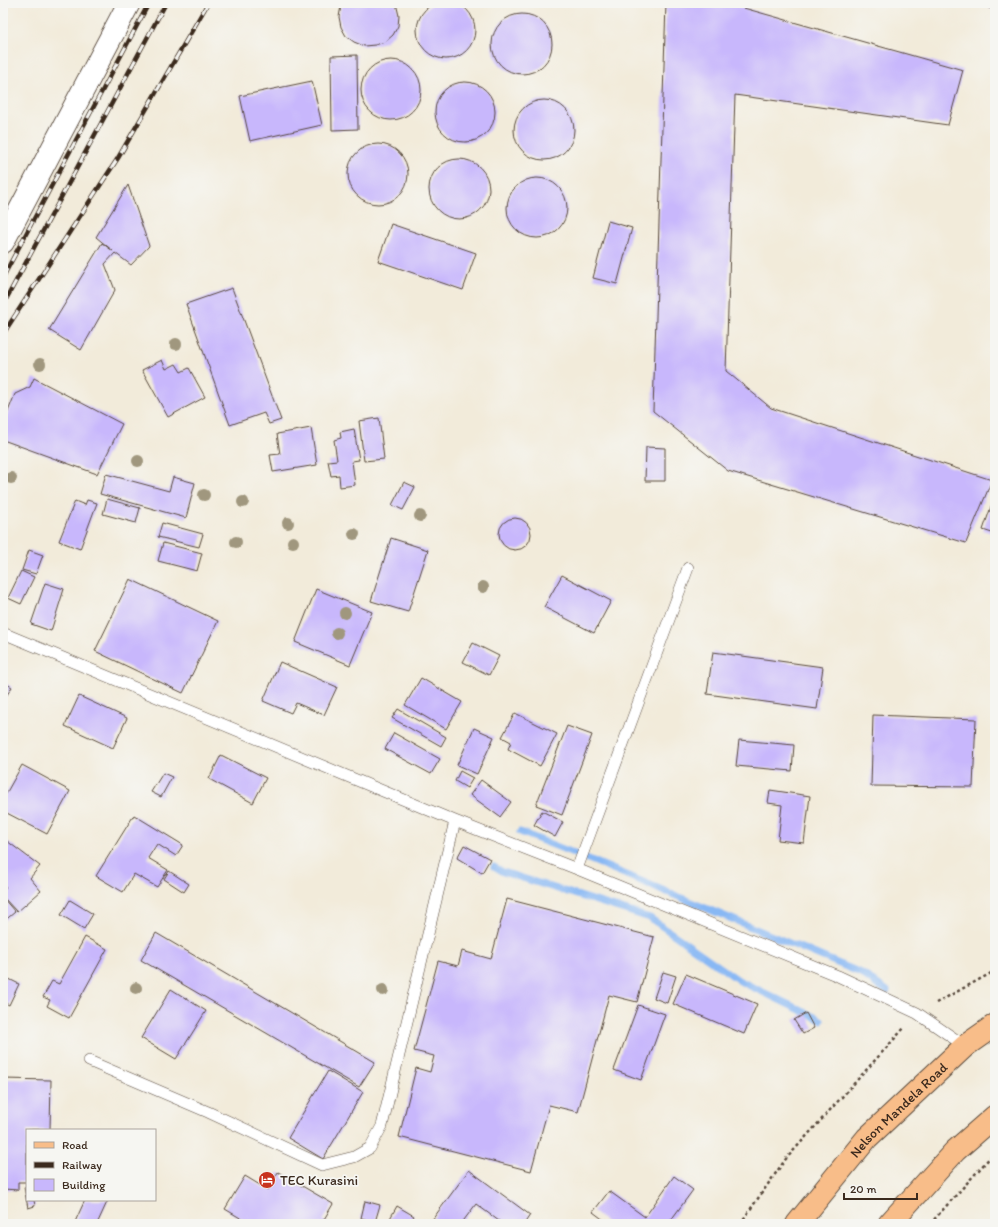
<svg xmlns="http://www.w3.org/2000/svg" width="998" height="1227" viewBox="0 0 998 1227" font-family="Itim,sans-serif">
  <style>
    .lines { fill: none; stroke-linecap: round; stroke-linejoin: round }
    .stream { stroke: #88b8f4; stroke-width: 7 }
    .building { fill: #c8b7fc }
    .service-casing { stroke: #56473a; stroke-width: 12 }
    .minor-casing { stroke: #56473a; stroke-width: 24 }
    .primary-casing { stroke: #56473a; stroke-width: 24 }
    .path { stroke: #56473a; stroke-width: 2.5; stroke-dasharray: 3 3; stroke-linecap: butt }
    .service { stroke: #fff; stroke-width: 11 }
    .minor { stroke: #fff; stroke-width: 22 }
    .primary { stroke: #f8bd89; stroke-width: 22 }
    .rail-casing { stroke: #3b2a1e; stroke-width: 4.5 }
    .rail { stroke: #f6f6f2; stroke-width: 3; stroke-dasharray: 9; stroke-linecap: butt }
    .tree { fill: #a0977e }
    .labels { text-anchor: middle; stroke-width: 3.5; stroke-linejoin: round; paint-order: stroke }
    .street-label { font-size: 14px; fill: #3b2a1e; stroke: #f6f6f2 }
    .poi-label { font-size: 14px; fill: #3b2a1e; stroke: #f6f6f2; text-anchor: start }
  </style>
  <rect width="100%" height="100%" fill="#f6f6f2"/>
  <filter id="ink" filterUnits="userSpaceOnUse"><feTurbulence type="fractalNoise" baseFrequency=".025" numOctaves="2"/><feDisplacementMap in="SourceGraphic" scale="8" xChannelSelector="R" yChannelSelector="G"/><feConvolveMatrix kernelMatrix="1 2 1 2 8 2 1 2 1" color-interpolation-filters="sRGB"/></filter>
  <filter id="wash" filterUnits="userSpaceOnUse"><feTurbulence type="fractalNoise" baseFrequency=".012" numOctaves="4" result="noise"/><feDisplacementMap in="SourceGraphic" scale="16" xChannelSelector="R" yChannelSelector="G"/><feGaussianBlur stdDeviation="0.9" result="paint"/><feColorMatrix in="noise" values="0 0 0 0 0 0 0 0 0 0 0 0 0 0 0 0 0 1.4 0 .05"/><feComposite in="paint" operator="in"/></filter>
  <g filter="url(#wash)">
    <rect width="100%" height="100%" fill="#f2ebda"/>
    <g class="lines">
      <path class="stream" d="M520,832L581,856L861,973L887,991
        M494,867L503,872L650,918L740,981L821,1020"/>
    </g>
    <g id="blocks">
      <path class="building" d="M417 30a29 29 0 1 1 58 0a29 29 0 1 1-58 0Z
        M343,3H396L399,16L398,26L393,35L385,42L375,45L364,46L354,42L346,36L341,27L339,17L341,6Z
        M666,3H726L963,70L948,125L735,95L726,371L771,408L992,480L966,543L728,471L653,411Z
        M975,3H995V10Z
        M492 44a30 30 0 1 1 60 0a30 30 0 1 1-60 0Z
        M357,55L358,129L332,130L331,56Z
        M361 90a30 30 0 1 1 60 0a30 30 0 1 1-60 0Z
        M312,81L322,125L250,141L240,96Z
        M435 112a30 30 0 1 1 60 0a30 30 0 1 1-60 0Z
        M514 130a30 30 0 1 1 60 0a30 30 0 1 1-60 0Z
        M348 174a30 30 0 1 1 60 0a30 30 0 1 1-60 0Z
        M429 189a30 30 0 1 1 60 0a30 30 0 1 1-60 0Z
        M507 208a30 30 0 1 1 60 0a30 30 0 1 1-60 0Z
        M128,185L149,246L131,265L115,253L105,264L115,290L81,350L49,330L102,243L113,251L96,237Z
        M608,221L632,228L617,284L593,278Z
        M391,224L476,253L463,290L378,261Z
        M232,288L281,420L269,424L264,413L230,425L186,304Z
        M162,360L166,369L176,364L181,372L189,368L205,397L168,417L142,370Z
        M34,378L122,424L97,474L3,440V424L15,394L30,387Z
        M379,418L384,459L364,461L359,421Z
        M311,428L317,465L273,472L270,455L280,454L277,434Z
        M354,429L359,460L352,461L355,485L340,487L339,475L331,476L328,461L337,460L334,440L341,438L340,432Z
        M646,447L665,448V481H645Z
        M106,474L169,491L173,477L195,483L186,518L100,494Z
        M404,482L415,487L403,510L392,505Z
        M995,495V534L983,530Z
        M107,499L140,508L136,523L103,514Z
        M87,500L97,503L80,549L59,541L75,501L85,505Z
        M499 534a16 16 0 1 1 32 0a16 16 0 1 1-32 0Z
        M162,523L203,534L199,547L158,537Z
        M391,538L428,550L408,612L371,601Z
        M163,543L202,553L197,571L158,561Z
        M29,550L43,555L36,574L22,570Z
        M21,571L34,577L21,604L8,598Z
        M562,575L611,601L594,633L544,607Z
        M130,579L218,621L183,693L95,651Z
        M45,583L64,589L51,631L31,624Z
        M316,589L372,612L350,665L295,642Z
        M473,643L499,656L489,675L463,662Z
        M713,652L823,667L817,709L707,694Z
        M280,662L337,687L324,715L296,703L291,713L263,701Z
        M421,678L462,702L446,729L405,705Z
        M3,682L12,687L3,701Z
        M79,696L127,718L113,748L65,726Z
        M398,709L446,737L441,746L392,718Z
        M515,713L557,734L540,766L508,749L511,742L502,737Z
        M873,715L976,719L973,787L871,786Z
        M567,726L592,735L562,815L536,805Z
        M474,728L494,737L477,774L457,765Z
        M394,733L440,759L431,774L385,749Z
        M739,740L794,745L792,771L736,766Z
        M221,755L266,778L253,803L209,779Z
        M22,765L70,791L47,834L3,811V799Z
        M460,771L473,778L467,788L455,781Z
        M163,773L172,777L161,797L151,792Z
        M481,780L511,802L500,817L470,795Z
        M770,790L810,796L804,843L778,840L782,805L768,803Z
        M542,811L563,822L555,837L534,825Z
        M134,815L183,845L176,856L157,844L148,858L168,870L157,887L134,874L123,892L96,876Z
        M3,838L40,866L30,878L41,891L17,912L3,897V889L6,887L3,884Z
        M464,845L490,859L482,873L457,858Z
        M169,871L189,884L184,892L164,879Z
        M3,898L15,912L3,922Z
        M507,899L654,937L637,1002L609,995L578,1112L549,1105L531,1171L399,1137L416,1068L430,1072L434,1056L414,1051L438,961L458,966L462,951L491,959Z
        M70,900L93,914L84,929L61,915Z
        M156,933L375,1062L359,1087L141,960Z
        M85,937L107,949L69,1018L47,1006L50,1000L43,997L52,981L59,984Z
        M663,972L676,976L667,1003L654,998Z
        M686,974L757,1004L744,1034L673,1004Z
        M3,976L19,984L9,1005L3,1002Z
        M171,989L206,1011L176,1059L141,1038Z
        M638,1005L665,1014L641,1080L614,1070Z
        M806,1013L814,1028L803,1034L794,1020Z
        M328,1071L363,1092L323,1159L288,1138Z
        M3,1079L51,1080L50,1130H27V1182H18V1190L3,1189Z
        M469,1170L530,1215L524,1224H503L476,1204L461,1224H429Z
        M278,1172L333,1204L323,1221L329,1224H246L247,1222L225,1209L245,1176L268,1190Z
        M674,1176L693,1190L668,1224H609L593,1212L609,1191L645,1217Z
        M27,1186V1200H34L35,1206L28,1208L24,1187Z
        M85,1200H108L97,1224H74Z
        M365,1201L380,1205L375,1222L361,1218Z
        M397,1206L414,1216L409,1224H392L388,1222Z"/>
    </g>
  </g>
  <g filter="url(#ink)">
    <use href="#blocks" fill-opacity="0" stroke="#56473a" stroke-width="1"/>
    <g class="lines">
      <g class="service-casing">
        <path id="service" d="M3,633L455,821L577,869L838,976L917,1013L965,1046
          M577,869L688,568
          M89,1061L208,1112L322,1165L354,1157L370,1148L382,1126L455,821"/>
      </g>
      <g class="minor-casing">
        <path id="minor" d="M3,242L129,3"/>
      </g>
      <g class="primary-casing">
        <g id="primary">
          <path id="s1" d="M797,1224L867,1138L965,1046L995,1025"/>
          <path d="M889,1224L955,1151L995,1116"/>
        </g>
      </g>
      <path class="path" d="M936,1003L995,971
        M740,1224L785,1160L905,1027
        M930,1224L995,1152"/>
      <use href="#service" class="service"/>
      <use href="#minor" class="minor"/>
      <use href="#primary" class="primary"/>
      <g class="rail-casing">
        <path id="rail" d="M3,277L149,3
          M3,305L166,3
          M3,334L118,158L208,3"/>
      </g>
      <use href="#rail" class="rail"/>
    </g>
    <g class="tree">
      <circle cx="176" cy="344" r="6"/>
      <circle cx="40" cy="364" r="6"/>
      <circle cx="138" cy="461" r="6"/>
      <circle cx="11" cy="478" r="6"/>
      <circle cx="204" cy="495" r="6"/>
      <circle cx="243" cy="502" r="6"/>
      <circle cx="420" cy="516" r="6"/>
      <circle cx="288" cy="523" r="6"/>
      <circle cx="354" cy="534" r="6"/>
      <circle cx="236" cy="542" r="6"/>
      <circle cx="293" cy="542" r="6"/>
      <circle cx="483" cy="587" r="6"/>
      <circle cx="345" cy="613" r="6"/>
      <circle cx="337" cy="633" r="6"/>
      <circle cx="136" cy="988" r="6"/>
      <circle cx="383" cy="990" r="6"/>
    </g>
  </g>
  <defs>
    <g id="hotel-disc" transform="scale(0.9)"><circle r="9.5" fill="#c8321e" stroke="#f6f6f2"/><path d="M-6-4.5h1.5V1H6V5H4.5V3h-9V5H-6ZM-4 0a1.8 1.8 0 1 1 3.6 0ZM.5 0V-2.5h3Q6-2.5 6 0Z" fill="#fff"/></g>
  </defs>
  <g fill-rule="evenodd">
    <use href="#hotel-disc" x="267" y="1180"/>
  </g>
  <g class="labels">
    <g class="street-label">
      <text dy="5" stroke="none"><textPath href="#s1" startOffset="153">Nelson Mandela Road</textPath></text>
    </g>
    <g class="poi-label">
      <text x="280" y="1185">TEC Kurasini</text>
    </g>
  </g>
  <rect width="998" height="1227" fill="none" stroke="#f6f6f2" stroke-width="16"/>
  <rect x="26" y="1129" width="130" height="72" fill="#f6f6f2" stroke="#aba49d"/>
  <rect x="34" y="1142" width="20" height="6" fill="#f8bd89" stroke="#aba49d"/>
  <text x="62" y="1149" font-size="12" fill="#3b2a1e">Road</text>
  <rect x="34" y="1162" width="20" height="6" fill="#3b2a1e" stroke="#aba49d"/>
  <text x="62" y="1169" font-size="12" fill="#3b2a1e">Railway</text>
  <rect x="34" y="1179" width="20" height="12" fill="#c8b7fc" stroke="#aba49d"/>
  <text x="62" y="1189" font-size="12" fill="#3b2a1e">Building</text>
  <path d="M844 1193v6h73v-6" fill="none" stroke="#3b2a1e" stroke-width="2"/>
  <text x="850" y="1193" font-size="12" fill="#3b2a1e" stroke="#f6f6f2" stroke-width="3" paint-order="stroke">20 m</text>
</svg>
